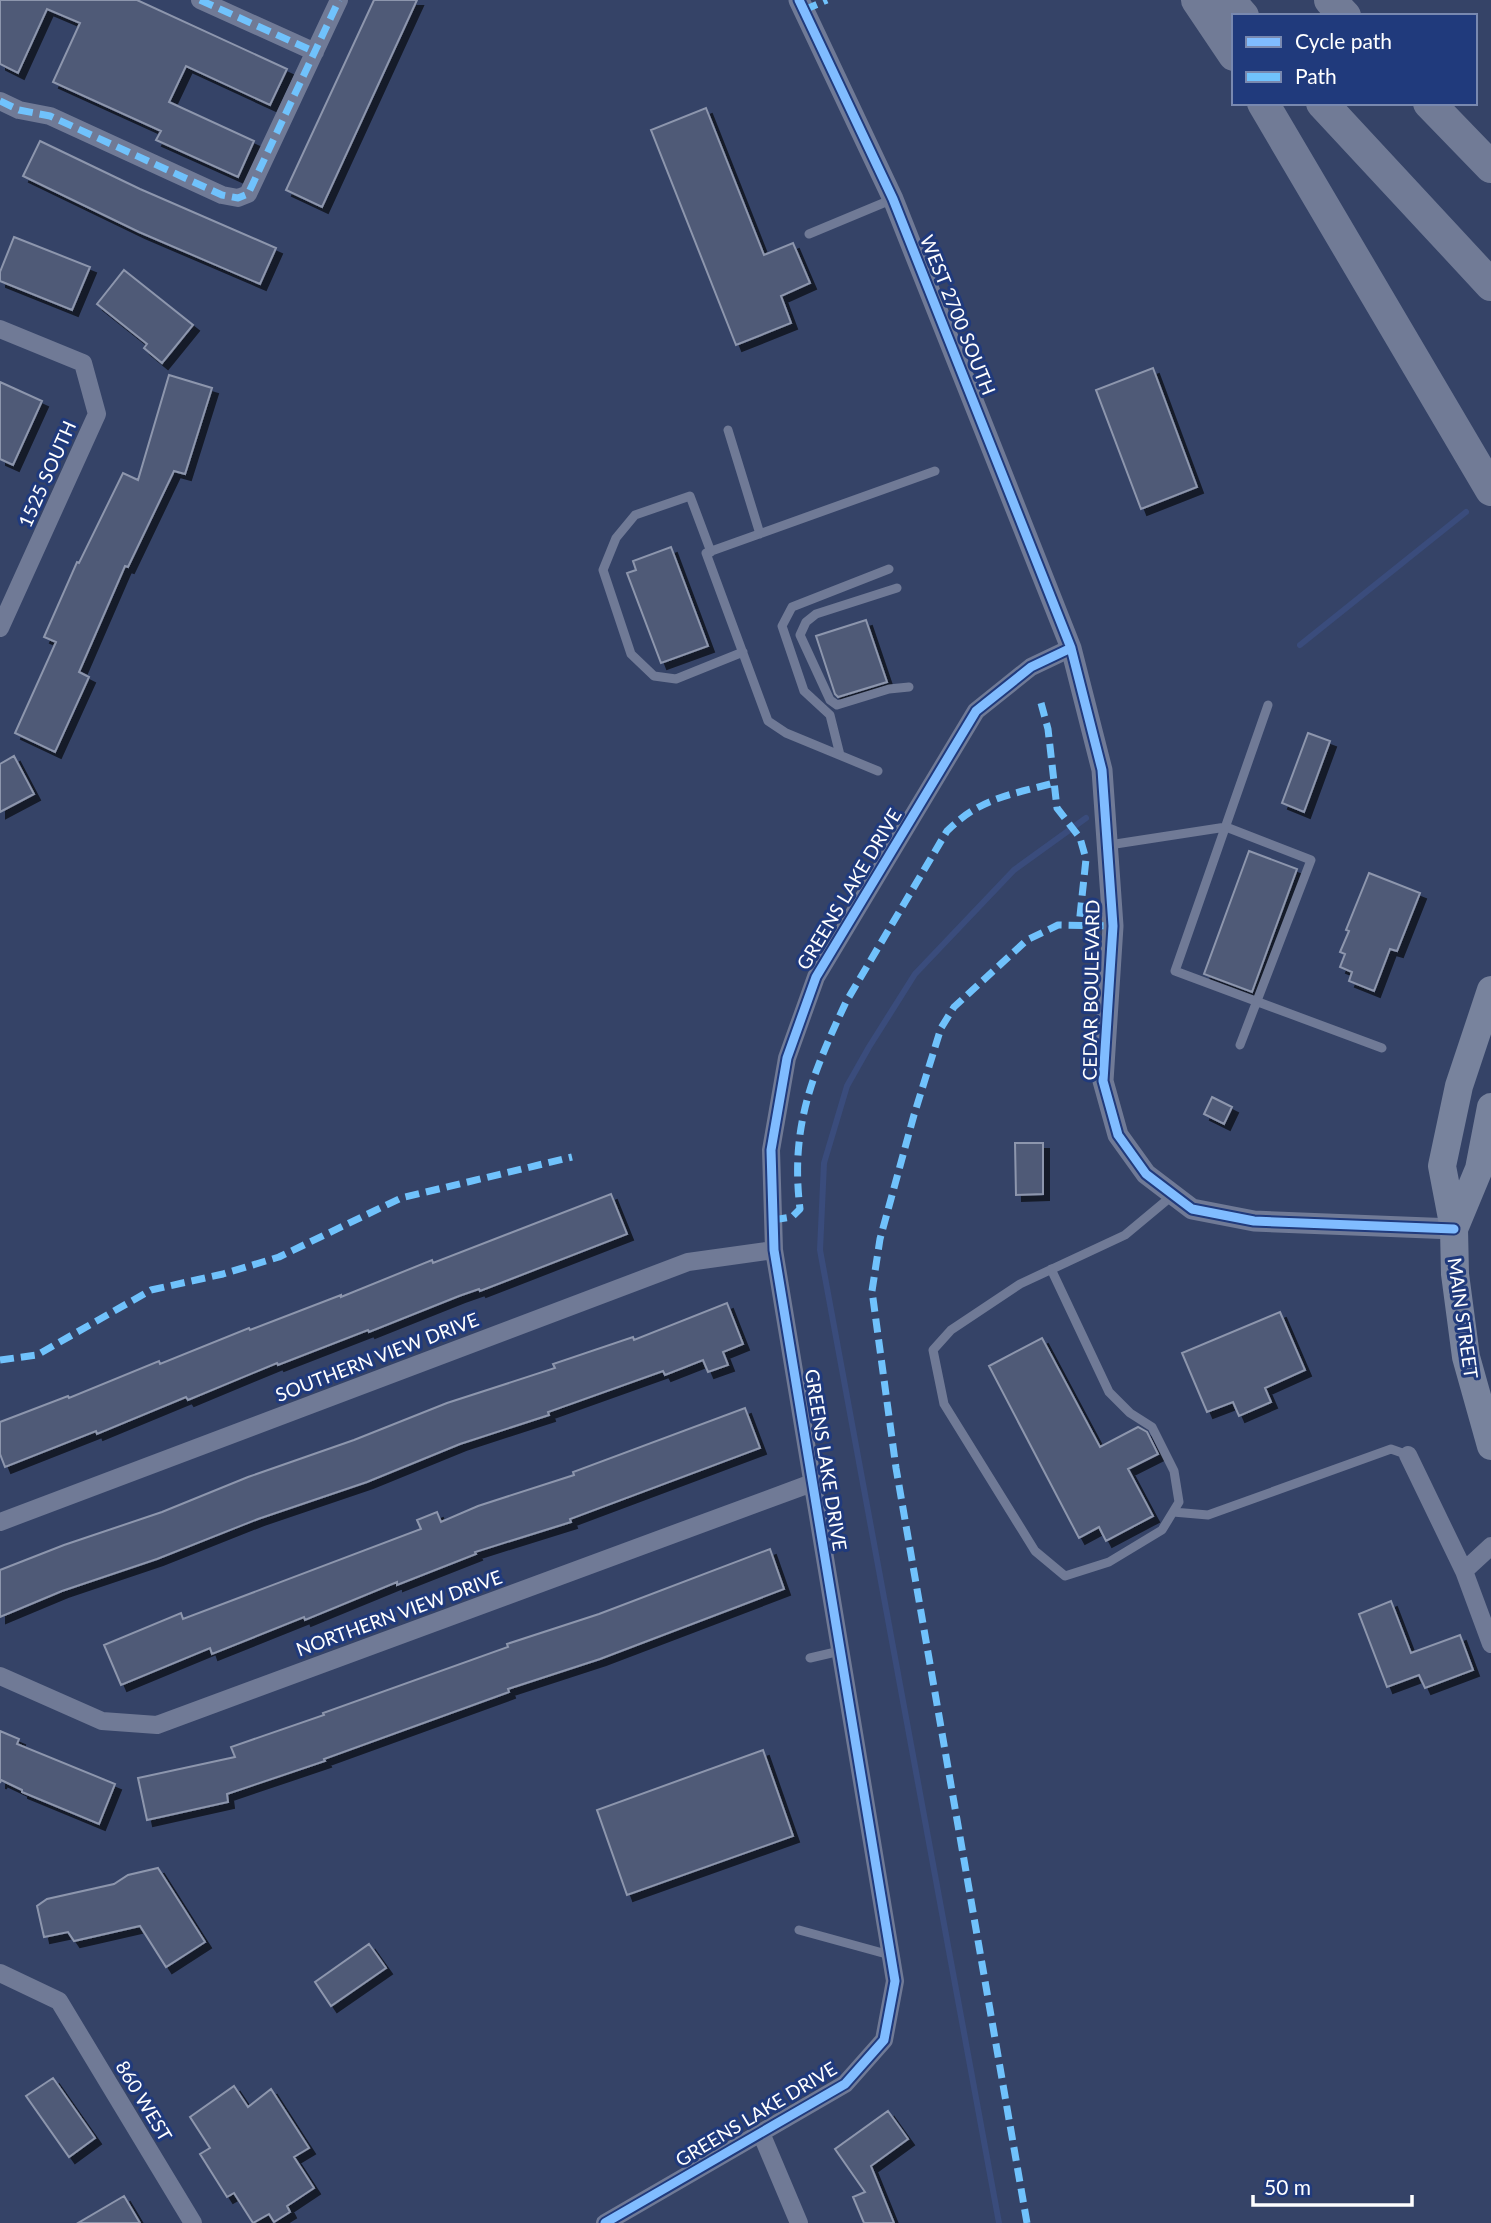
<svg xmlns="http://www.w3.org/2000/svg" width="1491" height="2223" viewBox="0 0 1491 2223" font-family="Lato,sans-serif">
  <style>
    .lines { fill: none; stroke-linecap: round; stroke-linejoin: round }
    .stream { stroke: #3a4c7c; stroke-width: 6 }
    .building { fill: #4f5a77; stroke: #8d96ad; stroke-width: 2; filter: url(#shadow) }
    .service { stroke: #707a96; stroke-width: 9 }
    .minor { stroke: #707a96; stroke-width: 18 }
    .tertiary { stroke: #707a96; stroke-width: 21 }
    .primary { stroke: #78839d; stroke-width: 28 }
    .motorway { stroke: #717b96; stroke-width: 32 }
    .quiet { stroke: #70c2fc; stroke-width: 7; stroke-dasharray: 14 7; stroke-linecap: butt }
    .cycleway-casing { stroke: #203a7c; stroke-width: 13 }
    .cycleway { stroke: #80bcff; stroke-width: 9 }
    .labels { text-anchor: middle; stroke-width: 6; stroke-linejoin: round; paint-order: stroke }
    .street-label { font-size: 19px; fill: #fff; stroke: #203a7c }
  </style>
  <defs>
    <filter id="shadow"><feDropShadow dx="6" dy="6" stdDeviation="0" flood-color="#0009"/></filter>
  </defs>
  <rect width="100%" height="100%" fill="#354367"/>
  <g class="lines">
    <path class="stream" d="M1300,645L1466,512
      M999,2223L820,1250L824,1163L847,1086L869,1047L915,974L1014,870L1086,818"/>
  </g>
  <path class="building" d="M0,0H137L287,69L270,105L186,66L169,102L254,141L238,177L156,140L161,131L53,82L80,23L47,9L18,73L0,64Z
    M374,0H417L322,207L286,190Z
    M706,108L764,255L793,243L810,283L781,296L791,323L736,345L651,130Z
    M40,141L140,189L276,248L260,284L139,232L23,176Z
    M14,237L90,267L72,310L0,281V272Z
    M124,270L193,325L162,363L144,348L147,344L97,304Z
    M1153,368L1197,487L1141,509L1096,390Z
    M169,375L212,388L185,474L174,471L128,567L125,566L79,672L89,677L55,752L15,733L56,642L44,637L77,562L79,563L123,473L138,480Z
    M0,382L42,401L13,465L0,459Z
    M671,547L708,646L661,663L627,573L636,570L633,561Z
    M866,620L887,682L838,697L835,694L816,636Z
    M1308,733L1330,741L1304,812L1282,803Z
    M14,756L34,794L0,812V764Z
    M1249,851L1297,869L1252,992L1204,974Z
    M1369,873L1420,893L1397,951L1390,949L1374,991L1349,981L1352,972L1340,967L1345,954L1340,952L1349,931L1346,930Z
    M1212,1097L1232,1107L1224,1124L1204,1114Z
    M1015,1143H1043V1194L1016,1195Z
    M611,1194L627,1234L480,1291L479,1289L459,1296L369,1332L368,1330L278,1365L277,1363L188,1400L186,1397L97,1434L96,1431L5,1467L0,1454V1422L68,1396L69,1398L159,1361L160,1364L249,1328L250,1330L341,1295V1297L432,1260L433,1263Z
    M727,1303L743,1344L723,1352L728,1365L708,1372L703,1360L665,1375L663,1371L548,1412L549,1415L460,1444L367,1482L258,1519L157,1559L62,1591L0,1617V1570L64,1545L162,1512L248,1477L354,1440L447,1403L555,1368L553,1364L633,1337L634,1340Z
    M1280,1312L1305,1370L1265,1388L1271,1402L1239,1416L1233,1402L1207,1412L1182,1353Z
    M1042,1338L1100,1447L1138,1427L1147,1432L1158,1454L1128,1469L1153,1516L1106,1541L1099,1527L1079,1538L989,1366Z
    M745,1408L760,1448L570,1519L571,1522L475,1552L476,1554L397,1585V1582L305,1620L304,1617L212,1654L210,1648L121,1685L104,1645L181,1613L183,1619L421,1529L417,1520L437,1512L441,1522L478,1506L574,1475L573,1472Z
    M770,1549L784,1589L600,1659L508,1689L509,1692L324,1759L325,1761L227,1794L228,1802L147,1820L138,1778L235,1757L231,1747L324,1715L323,1713L508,1647L507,1644L599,1614Z
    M1391,1601L1411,1653L1460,1635L1473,1670L1425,1688L1419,1675L1387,1687L1359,1614Z
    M0,1731L19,1739L17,1744L115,1784L99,1824L22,1792V1790L1,1780L0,1783Z
    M763,1750L793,1836L627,1895L597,1810Z
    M158,1868L205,1942L166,1967L140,1926L74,1941L68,1932L44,1937L37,1906L47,1899L114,1884L128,1875Z
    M369,1944L386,1968L331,2006L315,1982Z
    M53,2078L95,2138L69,2157L26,2096Z
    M234,2086L248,2107L271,2089L309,2148L294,2157L314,2188L287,2206L290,2212L274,2222L269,2214L253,2223L234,2193L227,2197L200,2154L210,2148L190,2117Z
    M888,2111L908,2139L871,2166L894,2223H864L853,2197L865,2192L835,2149Z
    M124,2196L140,2223H78Z"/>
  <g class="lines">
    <path class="service" d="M809,234L893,199
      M728,430L760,534
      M711,552L690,496L635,515L616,538L603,570L631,654L654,676L676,679L743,652
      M897,588L816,614L806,622L800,635L830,700L837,705L889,689L909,687
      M1268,705L1175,971L1382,1048
      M840,755L830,715L804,691L782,626L792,607L889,569
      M878,771L786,733L768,721L706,553L935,471
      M1109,845L1226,827L1311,860L1240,1045
      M1051,1269L1109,1392L1130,1413L1152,1427L1174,1471L1179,1502L1162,1530L1109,1562L1065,1576L1035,1551L944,1404L933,1350L951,1330L1020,1284L1125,1235L1173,1195
      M1173,1512L1208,1515L1391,1449L1408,1455
      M810,1658L840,1651
      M799,1930L890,1955"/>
    <path class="minor" d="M200,0L315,52
      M0,101L19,110L50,116L222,195L238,198L248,194L339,0
      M0,329L83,363L97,414L0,628
      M1408,1455L1464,1571L1491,1644
      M0,1522L688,1262L774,1250
      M1464,1571L1491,1546
      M0,1676L102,1721L157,1725L812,1483
      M0,1973L59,2001L193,2223
      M761,2133L799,2223
      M605,2223L845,2084L884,2040L895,1981L774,1250L771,1150L787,1058L816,977L976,711L1031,667L1071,648"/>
    <path class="tertiary" d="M799,0L893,199L1071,648L1102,770L1113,926L1103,1081L1118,1135L1146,1174L1192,1209L1254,1221L1454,1229"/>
    <path class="primary" d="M1491,990L1459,1086L1442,1166L1454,1229L1455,1274L1466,1357L1491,1446
      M1454,1229L1479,1169L1491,1107"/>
    <path class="motorway" d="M1197,0L1234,55
      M1229,0L1243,16
      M1330,0L1345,16
      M1263,103L1491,490
      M1322,103L1491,285
      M1429,103L1491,167"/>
    <path class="quiet" d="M200,0L315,52
      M804,10L827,0
      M0,101L19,110L50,116L222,195L238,198L248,194L339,0
      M1041,703L1048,729L1057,808L1080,838L1086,859L1079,925
      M773,1220L792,1217L800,1209C790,1127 812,1075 846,1002L947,831C980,798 1010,795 1054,783
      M0,1360L37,1355L151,1290L223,1274L279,1257L401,1198L572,1157
      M1027,2223L896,1468L872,1291L880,1239L914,1115L941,1028L954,1007L1027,940L1058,925L1113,926"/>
    <g class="cycleway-casing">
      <path id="cycleway" d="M799,0L893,199L1071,648L1102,770L1113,926L1103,1081L1118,1135L1146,1174L1192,1209L1254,1221L1454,1229
        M605,2223L845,2084L884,2040L895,1981L774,1250L771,1150L787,1058L816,977L976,711L1031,667L1071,648"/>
    </g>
    <use href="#cycleway" class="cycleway"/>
  </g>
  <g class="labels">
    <g class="street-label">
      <text transform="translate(958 315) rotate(68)" y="7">WEST 2700 SOUTH</text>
      <text transform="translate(47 474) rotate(-66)" y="7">1525 SOUTH</text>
      <text transform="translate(849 889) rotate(-59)" y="7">GREENS LAKE DRIVE</text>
      <text transform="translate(1091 990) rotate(-89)" y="7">CEDAR BOULEVARD</text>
      <text transform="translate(1463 1318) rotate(82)" y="7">MAIN STREET</text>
      <text transform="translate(377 1357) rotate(-21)" y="7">SOUTHERN VIEW DRIVE</text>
      <text transform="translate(826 1460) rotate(81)" y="7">GREENS LAKE DRIVE</text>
      <text transform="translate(399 1613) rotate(-20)" y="7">NORTHERN VIEW DRIVE</text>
      <text transform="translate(144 2101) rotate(59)" y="7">860 WEST</text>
      <text transform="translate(756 2114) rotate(-31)" y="7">GREENS LAKE DRIVE</text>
    </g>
  </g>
  <rect x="1232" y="14" width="245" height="91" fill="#203a7c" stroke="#7989b0" stroke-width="2"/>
  <rect x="1246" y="37" width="35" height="10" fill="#80bcff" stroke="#7989b0" stroke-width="2"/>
  <text x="1295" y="49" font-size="21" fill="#ffffff">Cycle path</text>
  <rect x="1246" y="72" width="35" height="10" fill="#70c2fc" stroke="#7989b0" stroke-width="2"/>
  <text x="1295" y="84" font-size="21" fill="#ffffff">Path</text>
  <path d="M1253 2195v10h159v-10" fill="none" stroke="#ffffff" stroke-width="3.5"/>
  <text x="1264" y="2195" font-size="21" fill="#ffffff" stroke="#203a7c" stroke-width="5" paint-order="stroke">50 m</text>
</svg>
